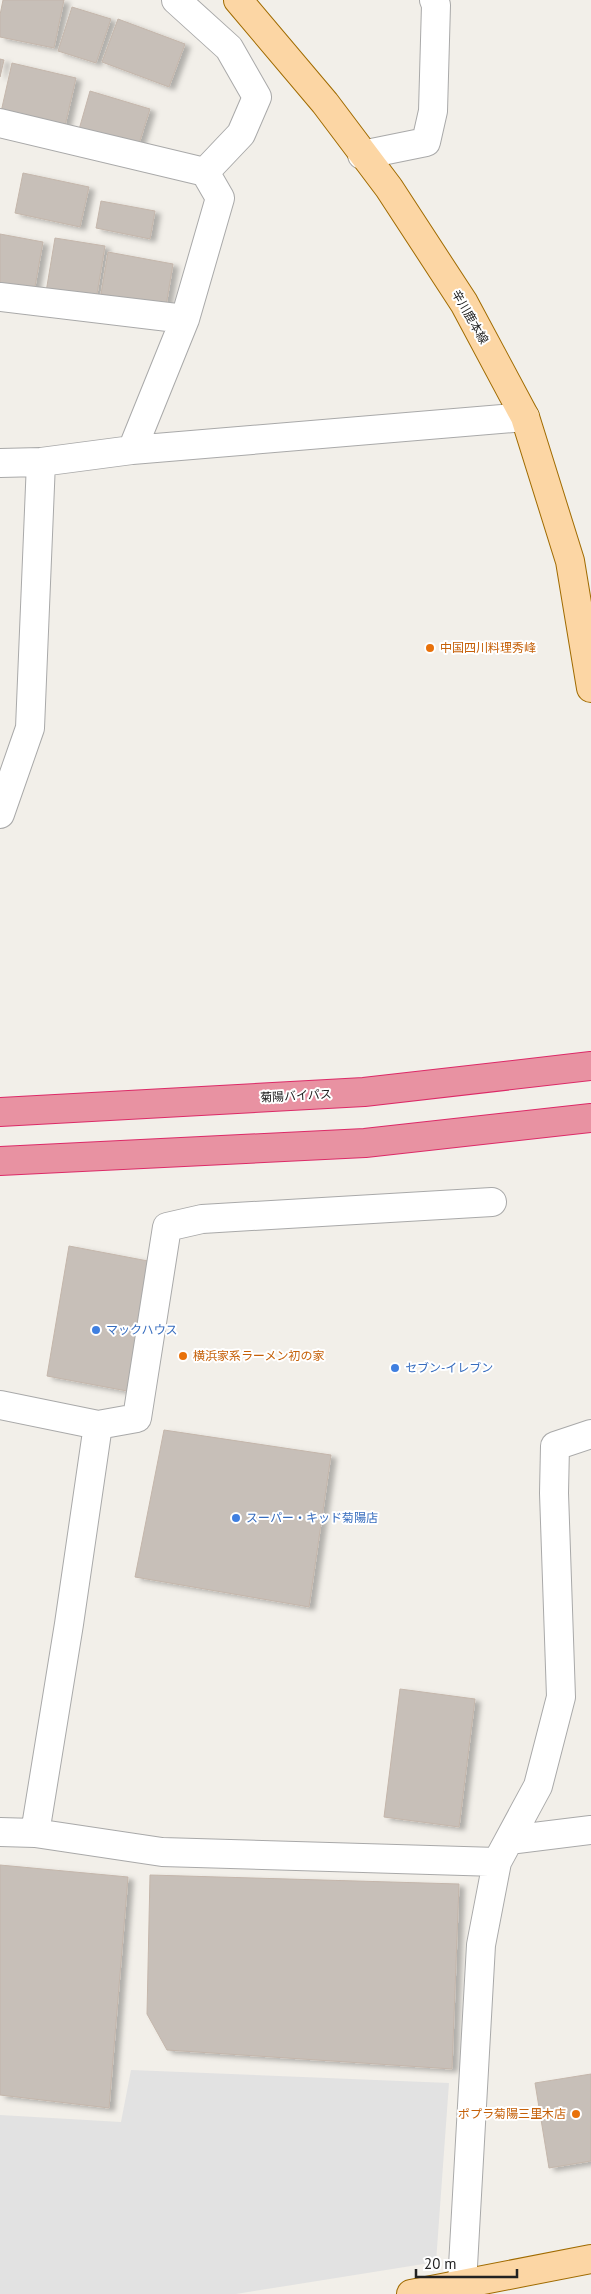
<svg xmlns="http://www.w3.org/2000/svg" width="591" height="2294" viewBox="0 0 591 2294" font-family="'PT Sans','Noto Sans JP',sans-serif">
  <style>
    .parking { fill: #e2e2e2 }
    .building { fill: #c7bfb8; stroke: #c4b6ab; filter: url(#shadow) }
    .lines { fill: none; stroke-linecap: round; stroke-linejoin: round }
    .minor-casing { stroke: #a9a9a9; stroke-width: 30 }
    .major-casing { stroke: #a06b00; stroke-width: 30 }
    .highway-casing { stroke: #dc2a67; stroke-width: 30 }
    .minor { stroke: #fff; stroke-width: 28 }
    .major { stroke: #fcd6a4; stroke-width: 28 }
    .highway { stroke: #e892a2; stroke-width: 28 }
    .food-dot { fill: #e8710a; stroke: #fff; stroke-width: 2 }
    .shop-dot { fill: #3f7fe0; stroke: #fff; stroke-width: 2 }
    .labels { text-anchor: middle; stroke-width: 4; stroke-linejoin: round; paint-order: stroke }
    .street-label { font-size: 12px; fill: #222; stroke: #fff }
    .food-label { font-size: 12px; fill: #c56008; stroke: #fff; text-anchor: start }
    .shop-label { font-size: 12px; fill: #366cbe; stroke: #fff; text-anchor: start }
  </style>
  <defs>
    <filter id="shadow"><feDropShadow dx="5.5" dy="3" stdDeviation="2.5" flood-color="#0004"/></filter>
  </defs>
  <rect width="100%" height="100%" fill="#f2efe9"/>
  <path class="parking" d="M131,2070L449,2083L436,2262L236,2294H0V2115L121,2122Z"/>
  <path class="building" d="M3,0H64L54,48L0,37V15Z
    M72,7L111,19L96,63L58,51Z
    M118,19L185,44L169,87L102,62Z
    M0,59L4,60L0,77Z
    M12,63L76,78L65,126L1,112Z
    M90,91L150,109L137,150L78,133Z
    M23,173L89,187L80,227L15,213Z
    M101,201L155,211L150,239L96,228Z
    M0,234L43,242L34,292L0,286Z
    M55,238L105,246L96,300L46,292Z
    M108,252L173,264L166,306L101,294Z
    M69,1246L148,1261L127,1391L47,1376Z
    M164,1430L331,1455L309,1607L135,1577Z
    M400,1689L475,1699L459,1827L384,1817Z
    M0,1865L128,1877L109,2108L0,2095Z
    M150,1875L459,1884L452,2069L167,2050L147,2014Z
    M591,2074V2161L549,2168L535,2083Z"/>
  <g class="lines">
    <g class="minor-casing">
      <path id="minor" d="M0,123L205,172L241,134L257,97L229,48L176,0
        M362,155L426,142L433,111L436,5L434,0
        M0,297L185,319
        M132,450L185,319L220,198L205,172
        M0,463L41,462L132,450L525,417
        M0,814L30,728L41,462
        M0,1405L98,1425L137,1418L167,1227L202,1219L492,1202
        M0,1832L35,1833L162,1852L497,1862
        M35,1833L69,1624L98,1425
        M509,1840L591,1830
        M462,2284L481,1945L497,1862L538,1786L561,1697L554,1493L555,1446L591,1434"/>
    </g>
    <g class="major-casing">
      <path id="major" d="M238,0L325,103L389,188L464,303L525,417L570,561L591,688
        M411,2294L591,2259"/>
    </g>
    <g class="highway-casing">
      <path id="highway" d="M0,1112L364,1092L591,1066
        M0,1161L365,1143L591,1118"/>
    </g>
    <use href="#minor" class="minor"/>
    <use href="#major" class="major"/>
    <use href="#highway" class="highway"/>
  </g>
  <g class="food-dot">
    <circle cx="430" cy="648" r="5"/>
    <circle cx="183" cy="1356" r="5"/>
    <circle cx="576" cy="2114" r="5"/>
  </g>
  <g class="shop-dot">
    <circle cx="96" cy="1330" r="5"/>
    <circle cx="395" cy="1368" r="5"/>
    <circle cx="236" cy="1518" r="5"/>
  </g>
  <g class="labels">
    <g class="street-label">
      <text transform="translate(470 317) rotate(60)" y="4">辛川鹿本線</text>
      <text transform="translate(296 1096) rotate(-3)" y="4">菊陽バイパス</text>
    </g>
    <g class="food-label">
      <text x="440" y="652">中国四川料理秀峰</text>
      <text x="193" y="1360">横浜家系ラーメン初の家</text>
      <text x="566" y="2118" text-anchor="end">ポプラ菊陽三里木店</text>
    </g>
    <g class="shop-label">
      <text x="106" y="1334">マックハウス</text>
      <text x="405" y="1372">セブン-イレブン</text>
      <text x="246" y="1522">スーパー・キッド菊陽店</text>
    </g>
  </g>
  <path d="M416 2269v8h101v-8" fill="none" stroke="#222222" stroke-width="2.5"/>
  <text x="424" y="2269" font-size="15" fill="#222222" stroke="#ffffff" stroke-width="4" paint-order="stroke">20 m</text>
</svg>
